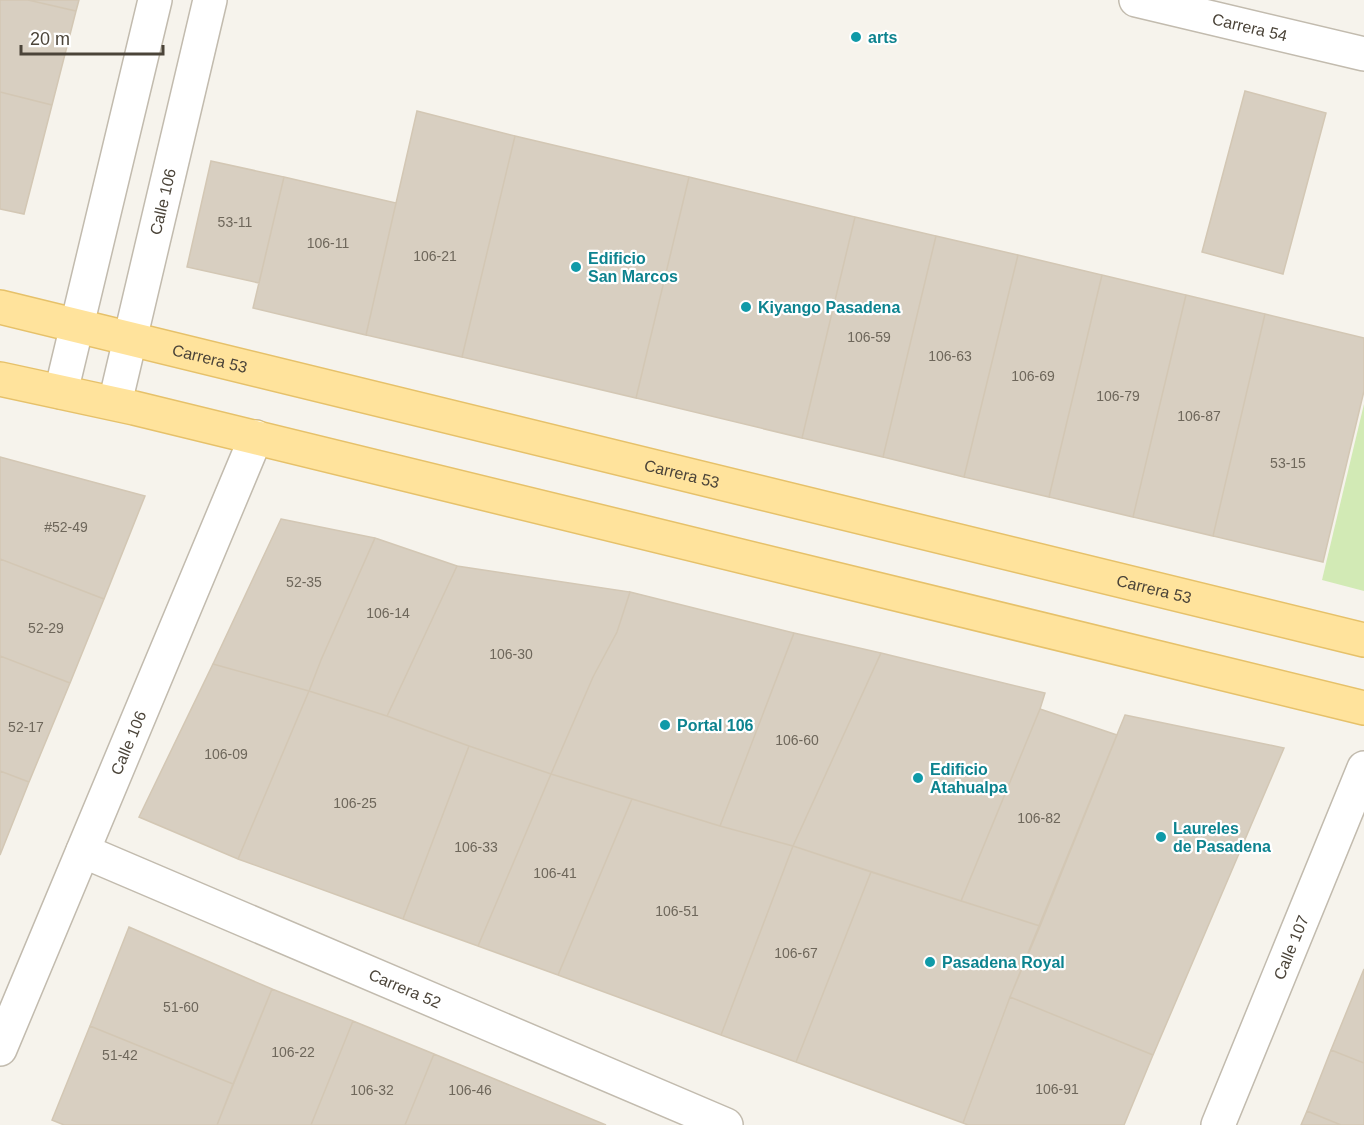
<svg xmlns="http://www.w3.org/2000/svg" width="1364" height="1125" viewBox="0 0 1364 1125" font-family="Helvetica,sans-serif">
  <style>
    .green { fill: #d2eab5 }
    .building { fill: #d8cfc1; stroke: #d3c7b4; stroke-width: 1.5 }
    .lines { fill: none; stroke-linecap: round; stroke-linejoin: round }
    .minor-casing { stroke: #c2bbae; stroke-width: 36 }
    .major-casing { stroke: #e6c16a; stroke-width: 36 }
    .minor { stroke: #fff; stroke-width: 33 }
    .major { stroke: #ffe39c; stroke-width: 33 }
    .culture-dot { fill: #0f9aa8; stroke: #fff; stroke-width: 2 }
    .labels { text-anchor: middle; stroke-width: 4.5; stroke-linejoin: round; paint-order: stroke }
    .number-label { font-size: 14px; fill: #6e675b }
    .street-label { font-size: 16px; fill: #4b4439; stroke: #fff }
    .culture-label { font-size: 16px; font-weight: bold; fill: #0d838f; stroke: #fff; text-anchor: start }
  </style>
  <rect width="100%" height="100%" fill="#f6f3ec"/>
  <path class="green" d="M1364,404V591L1322,580Z"/>
  <path class="building" d="M0,0H28L76,11L52,105L0,92Z
    M28,0H79L76,11Z
    M1245,91L1326,113L1283,274L1202,252Z
    M0,92L52,105L24,214L0,209Z
    M417,111L515,136L462,357L366,335Z
    M515,136L689,177L636,398L462,357Z
    M211,161L284,177L259,283L187,267Z
    M284,177L396,203L366,335L253,308Z
    M689,177L855,217L802,438L636,398Z
    M855,217L936,236L883,457L802,438Z
    M936,236L1018,255L964,477L883,457Z
    M1018,255L1102,275L1049,497L964,477Z
    M1102,275L1186,295L1133,517L1049,497Z
    M1186,295L1265,314L1213,536L1133,517Z
    M1265,314L1364,338V391L1323,562L1213,536Z
    M0,457L145,496L104,599L0,559Z
    M281,519L375,538L321,660L309,691L213,664Z
    M375,538L457,566L387,716L309,691L321,660Z
    M0,559L104,599L70,683L0,656Z
    M457,566L630,592L617,632L593,677L551,774L469,746L387,716Z
    M630,592L794,633L720,826L551,774L593,677L617,632Z
    M794,633L881,653L793,846L720,826Z
    M881,653L1045,693L1040,709L961,901L793,846Z
    M0,656L70,683L29,782L0,771Z
    M213,664L309,691L238,859L139,817Z
    M309,691L387,716L469,746L403,919L238,859Z
    M1040,709L1117,735L1040,926L961,901Z
    M1125,715L1284,748L1153,1055L1010,997Z
    M469,746L551,774L478,946L403,919Z
    M0,771L29,782L0,855Z
    M551,774L632,799L558,975L478,946Z
    M632,799L720,826L793,846L721,1035L558,975Z
    M793,846L871,872L796,1062L721,1035Z
    M871,872L1040,926L1010,997L963,1123L796,1062Z
    M129,927L272,989L233,1084L90,1026Z
    M1364,969V1063L1331,1050Z
    M272,989L353,1021L311,1125H217Z
    M1010,997L1153,1055L1124,1125H968L963,1123Z
    M353,1021L434,1054L405,1125H311Z
    M90,1026L233,1084L217,1125H64L52,1120Z
    M1331,1050L1364,1063V1125H1341L1307,1111Z
    M434,1054L606,1125H405Z
    M1307,1111L1341,1125H1301Z"/>
  <g class="lines">
    <g class="minor-casing">
      <g id="minor">
        <path id="s1" d="M1136,0L1364,54"/>
        <path d="M61,392L155,0"/>
        <path id="s2" d="M115,403L210,0"/>
        <path id="s3" d="M83,851L726,1125"/>
        <path id="s4" d="M0,1049L256,437"/>
        <path id="s5" d="M1218,1125L1364,768"/>
      </g>
    </g>
    <g class="major-casing">
      <g id="major">
        <path id="s6" d="M0,307L1364,640"/>
        <path d="M0,379L134,408L1364,708"/>
      </g>
    </g>
    <use href="#minor" class="minor"/>
    <use href="#major" class="major"/>
  </g>
  <g class="culture-dot">
    <circle cx="856" cy="37" r="6"/>
    <circle cx="576" cy="267" r="6"/>
    <circle cx="746" cy="307" r="6"/>
    <circle cx="665" cy="725" r="6"/>
    <circle cx="918" cy="778" r="6"/>
    <circle cx="1161" cy="837" r="6"/>
    <circle cx="930" cy="962" r="6"/>
  </g>
  <g class="labels">
    <g class="number-label">
      <text x="235" y="227">53-11</text>
      <text x="328" y="248">106-11</text>
      <text x="435" y="261">106-21</text>
      <text x="869" y="342">106-59</text>
      <text x="950" y="361">106-63</text>
      <text x="1033" y="381">106-69</text>
      <text x="1118" y="401">106-79</text>
      <text x="1199" y="421">106-87</text>
      <text x="1288" y="468">53-15</text>
      <text x="66" y="532">#52-49</text>
      <text x="304" y="587">52-35</text>
      <text x="388" y="618">106-14</text>
      <text x="46" y="633">52-29</text>
      <text x="511" y="659">106-30</text>
      <text x="26" y="732">52-17</text>
      <text x="797" y="745">106-60</text>
      <text x="226" y="759">106-09</text>
      <text x="355" y="808">106-25</text>
      <text x="1039" y="823">106-82</text>
      <text x="476" y="852">106-33</text>
      <text x="555" y="878">106-41</text>
      <text x="677" y="916">106-51</text>
      <text x="796" y="958">106-67</text>
      <text x="181" y="1012">51-60</text>
      <text x="293" y="1057">106-22</text>
      <text x="120" y="1060">51-42</text>
      <text x="1057" y="1094">106-91</text>
      <text x="372" y="1095">106-32</text>
      <text x="470" y="1095">106-46</text>
    </g>
    <g class="street-label">
      <text dy="6" stroke="none"><textPath href="#s1" startOffset="117">Carrera 54</textPath></text>
      <text dy="6" stroke="none"><textPath href="#s2" startOffset="207">Calle 106</textPath></text>
      <text dy="6" stroke="none"><textPath href="#s6" startOffset="216">Carrera 53</textPath></text>
      <text dy="6" stroke="none"><textPath href="#s6" startOffset="702">Carrera 53</textPath></text>
      <text dy="6" stroke="none"><textPath href="#s6" startOffset="1188">Carrera 53</textPath></text>
      <text dy="6" stroke="none"><textPath href="#s4" startOffset="332">Calle 106</textPath></text>
      <text dy="6" stroke="none"><textPath href="#s5" startOffset="192">Calle 107</textPath></text>
      <text dy="6" stroke="none"><textPath href="#s3" startOffset="350">Carrera 52</textPath></text>
    </g>
    <g class="culture-label">
      <text x="868" y="43">arts</text>
      <text x="588" y="264">Edificio<tspan x="588" dy="18">San Marcos</tspan></text>
      <text x="758" y="313">Kiyango Pasadena</text>
      <text x="677" y="731">Portal 106</text>
      <text x="930" y="775">Edificio<tspan x="930" dy="18">Atahualpa</tspan></text>
      <text x="1173" y="834">Laureles<tspan x="1173" dy="18">de Pasadena</tspan></text>
      <text x="942" y="968">Pasadena Royal</text>
    </g>
  </g>
  <path d="M21 45v9h142v-9" fill="none" stroke="#4b4439" stroke-width="3"/>
  <text x="30" y="45" font-size="18" fill="#4b4439" stroke="#ffffff" stroke-width="4.5" paint-order="stroke">20 m</text>
</svg>
